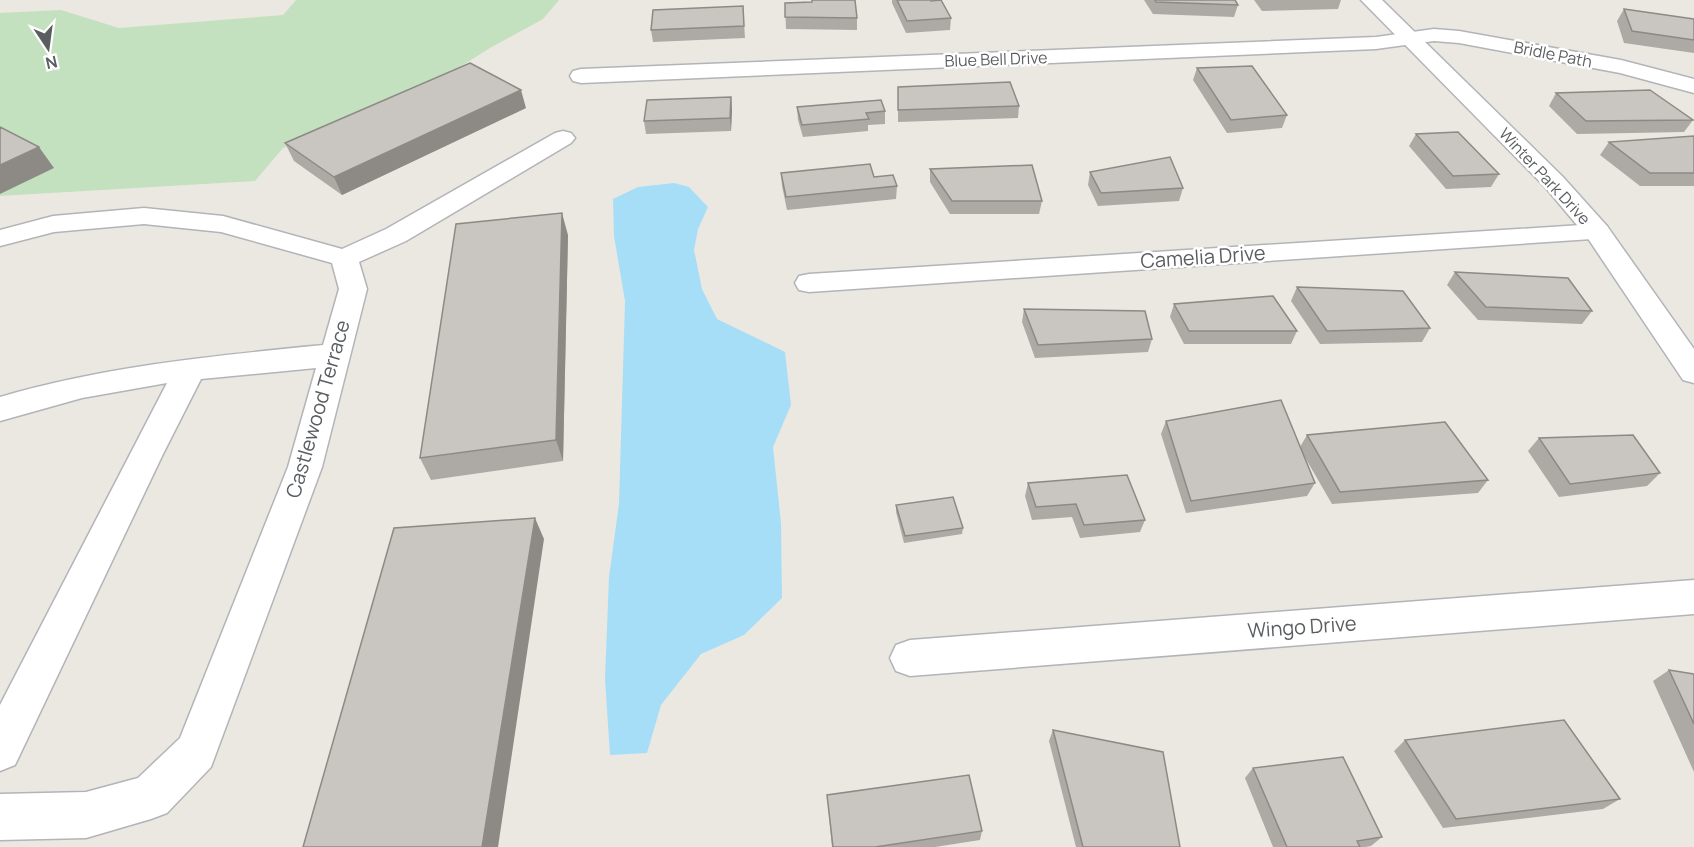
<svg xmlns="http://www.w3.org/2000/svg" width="1694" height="847" viewBox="0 0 1694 847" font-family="Manrope,sans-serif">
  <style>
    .green { fill: #c4e1bf }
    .water { fill: #a6def7 }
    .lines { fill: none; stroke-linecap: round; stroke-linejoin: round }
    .minor-casing { stroke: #b2b4b8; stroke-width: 3 }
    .tertiary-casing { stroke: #b2b4b8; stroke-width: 3 }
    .minor { fill: #fff; fill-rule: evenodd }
    .tertiary { fill: #fff; fill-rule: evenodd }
    .wall { fill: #ada9a5 }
    .shaded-wall { fill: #8d8a86 }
    .building { fill: #c9c5c0; stroke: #8d8a86; stroke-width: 1.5 }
    .labels { text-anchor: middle; stroke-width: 5; stroke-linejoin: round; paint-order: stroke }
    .far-street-label { font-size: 16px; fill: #5a5e61; stroke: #fff }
    .street-label { font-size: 20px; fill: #5a5e61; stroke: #fff }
  </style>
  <rect width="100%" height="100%" fill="#ebe8e1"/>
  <path class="green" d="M296,0H559L543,19L490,48L430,86L359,119L283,148L255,181L0,196V13L61,10L119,28L283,15Z"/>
  <path class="water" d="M674,183L689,187L708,207L698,229L694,250L702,289L717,319L785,352L791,405L773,447L781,523L782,598L744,635L701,654L661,705L647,753L610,755L605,679L609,577L619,504L625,301L614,236L613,199L638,187Z"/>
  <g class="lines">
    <g class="minor-casing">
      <path id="minor" d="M1434,29L1459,31L1621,60L1694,79V93L1620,73L1459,43L1434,41L1376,49L581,83L573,81L570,76L573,71L581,69L1376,37Z
        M563,131L571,133L575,138L571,143L406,241L359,262L367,289L322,467L211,767L167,813L151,819L86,838L0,840V794L86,792L138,778L180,738L288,467L316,368L201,379L163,454L15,765L0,771V705L167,383L82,398L0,421V397C106,366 213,356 323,345L339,289L332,263L221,232L144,224L54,232L0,246V230L53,216L144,208L223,216L342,249L386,229L555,133Z
        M1597,224L1607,226L1610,232L1607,238L809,292L799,290L795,283L799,276L809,274Z
        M1694,580V614L910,676L896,671L890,658L896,645L910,640Z"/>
    </g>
    <g class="tertiary-casing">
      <path id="tertiary" d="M1361,0H1382L1563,177L1607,226L1694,349V383L1683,380L1587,237L1545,187Z"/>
    </g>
    <use href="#minor" class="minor"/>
    <use href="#tertiary" class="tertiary"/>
  </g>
  <path class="wall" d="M892,0H930L951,18L950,30L906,33L892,3Z
    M1144,0H1235L1238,5L1234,17L1153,14Z
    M1254,0H1341L1338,9L1262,11Z
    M785,3L857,18V30L786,29Z
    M743,6L745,38L653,42L651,30Z
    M1624,9L1694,19V53L1624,43L1617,21Z
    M1197,68L1287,115L1282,128L1227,133L1193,80Z
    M898,87L1019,106L1018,118L898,122Z
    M1556,93L1693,120L1684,132L1577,134L1549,106Z
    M731,97L732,110L731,131L646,134L644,121Z
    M797,107L885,111V124L868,125V131L803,137L798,120Z
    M526,108L342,195L294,161L285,143Z
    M1416,134L1499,174L1491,187L1446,189L1409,146Z
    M1694,136V186H1640L1600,155L1609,142Z
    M930,169L1042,201L1039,214H950L930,182Z
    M1090,172L1183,188L1179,201L1098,206L1088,185Z
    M781,173L874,177L897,186L896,199L787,210L782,186Z
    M568,235L563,461L431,480L420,458Z
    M1455,272L1592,311L1582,324L1478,320L1447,285Z
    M1297,287L1430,328L1422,342L1320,344L1291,301Z
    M1174,304L1297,331L1291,344H1184L1170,317Z
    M1024,309L1152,339L1148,352L1035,358L1022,322Z
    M1166,421L1300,447L1307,435L1488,480L1478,493L1332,504L1303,454L1315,483L1307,496L1186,513L1161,434Z
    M1539,438L1660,473L1647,486L1559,497L1528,451Z
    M1028,483L1145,520L1140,532L1080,538L1072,517L1032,520L1025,496Z
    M896,505L963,528L962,534L904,543L896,512Z
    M1669,670L1694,674V772L1653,681Z
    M1053,730L1180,847H1076L1049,741Z
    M1405,740L1620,799L1603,809L1443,828L1394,751Z
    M1253,768L1382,837L1371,846L1365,847H1273L1245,778Z
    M827,795L982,831L980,840L935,847H832Z"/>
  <path class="shaded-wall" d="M521,90L526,108L342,195L334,177Z
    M731,97L732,110L731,131L730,118Z
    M39,147L54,168L0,194V165Z
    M562,213L568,235L563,461L556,440Z
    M535,518L544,539L498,847H482Z"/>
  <path class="building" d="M812,0H855L857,18L785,17V3L812,2Z
    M897,0H930L931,1L941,0L951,18L907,21Z
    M1155,0H1235L1238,5L1156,2Z
    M743,6L744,26L651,30L653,10Z
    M1624,9L1694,19V40L1632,31Z
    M470,63L521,90L334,177L285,143Z
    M1252,66L1287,115L1231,120L1197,68Z
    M1010,82L1019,106L898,110V87Z
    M1650,90L1693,120L1586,121L1556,93Z
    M731,97L730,118L644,121L647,100Z
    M881,100L885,111L866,113L869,119L802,125L797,107Z
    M0,127L39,147L0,165Z
    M1458,132L1499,174L1453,176L1416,134Z
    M1694,136V173H1650L1609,142Z
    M1170,157L1183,188L1101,193L1090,172Z
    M870,164L874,177L893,175L897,186L786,197L781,173Z
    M1032,165L1042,201H952L930,169Z
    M562,213L556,440L420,458L456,224Z
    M1455,272L1568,278L1592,311L1486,307Z
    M1297,287L1403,291L1430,328L1327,331Z
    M1273,296L1297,331H1189L1174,304Z
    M1024,309L1145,311L1152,339L1038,345Z
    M1281,400L1315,483L1191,501L1166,421Z
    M1445,422L1488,480L1340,492L1307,435Z
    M1633,435L1660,473L1570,484L1539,438Z
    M1127,475L1145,520L1084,525L1076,504L1036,507L1028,483Z
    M953,497L963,528L905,536L896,505Z
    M535,518L482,847H303L394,528Z
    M1669,670L1694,674V724Z
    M1564,720L1620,799L1456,819L1405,740Z
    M1053,730L1163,752L1180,847H1083Z
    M1343,757L1382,837L1357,841L1360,847H1287L1253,768Z
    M969,775L982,831L875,847H833L827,795Z"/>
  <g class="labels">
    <g class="far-street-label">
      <text transform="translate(1553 54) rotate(11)" y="6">Bridle Path</text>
      <text transform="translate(996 59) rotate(-2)" y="6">Blue Bell Drive</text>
      <text transform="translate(1545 176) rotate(47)" y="6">Winter Park Drive</text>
    </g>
    <g class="street-label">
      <text transform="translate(1203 257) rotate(-4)" y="7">Camelia Drive</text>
      <text transform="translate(318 409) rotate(-74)" y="7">Castlewood Terrace</text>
      <text transform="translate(1302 627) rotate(-4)" y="7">Wingo Drive</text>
    </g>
  </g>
  <g transform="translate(48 48) rotate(167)" stroke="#ffffff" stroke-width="4.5" paint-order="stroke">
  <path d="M0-4.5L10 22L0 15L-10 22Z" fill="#5a5e61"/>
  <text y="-9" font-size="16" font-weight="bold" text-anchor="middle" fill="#5a5e61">N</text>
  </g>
</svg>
